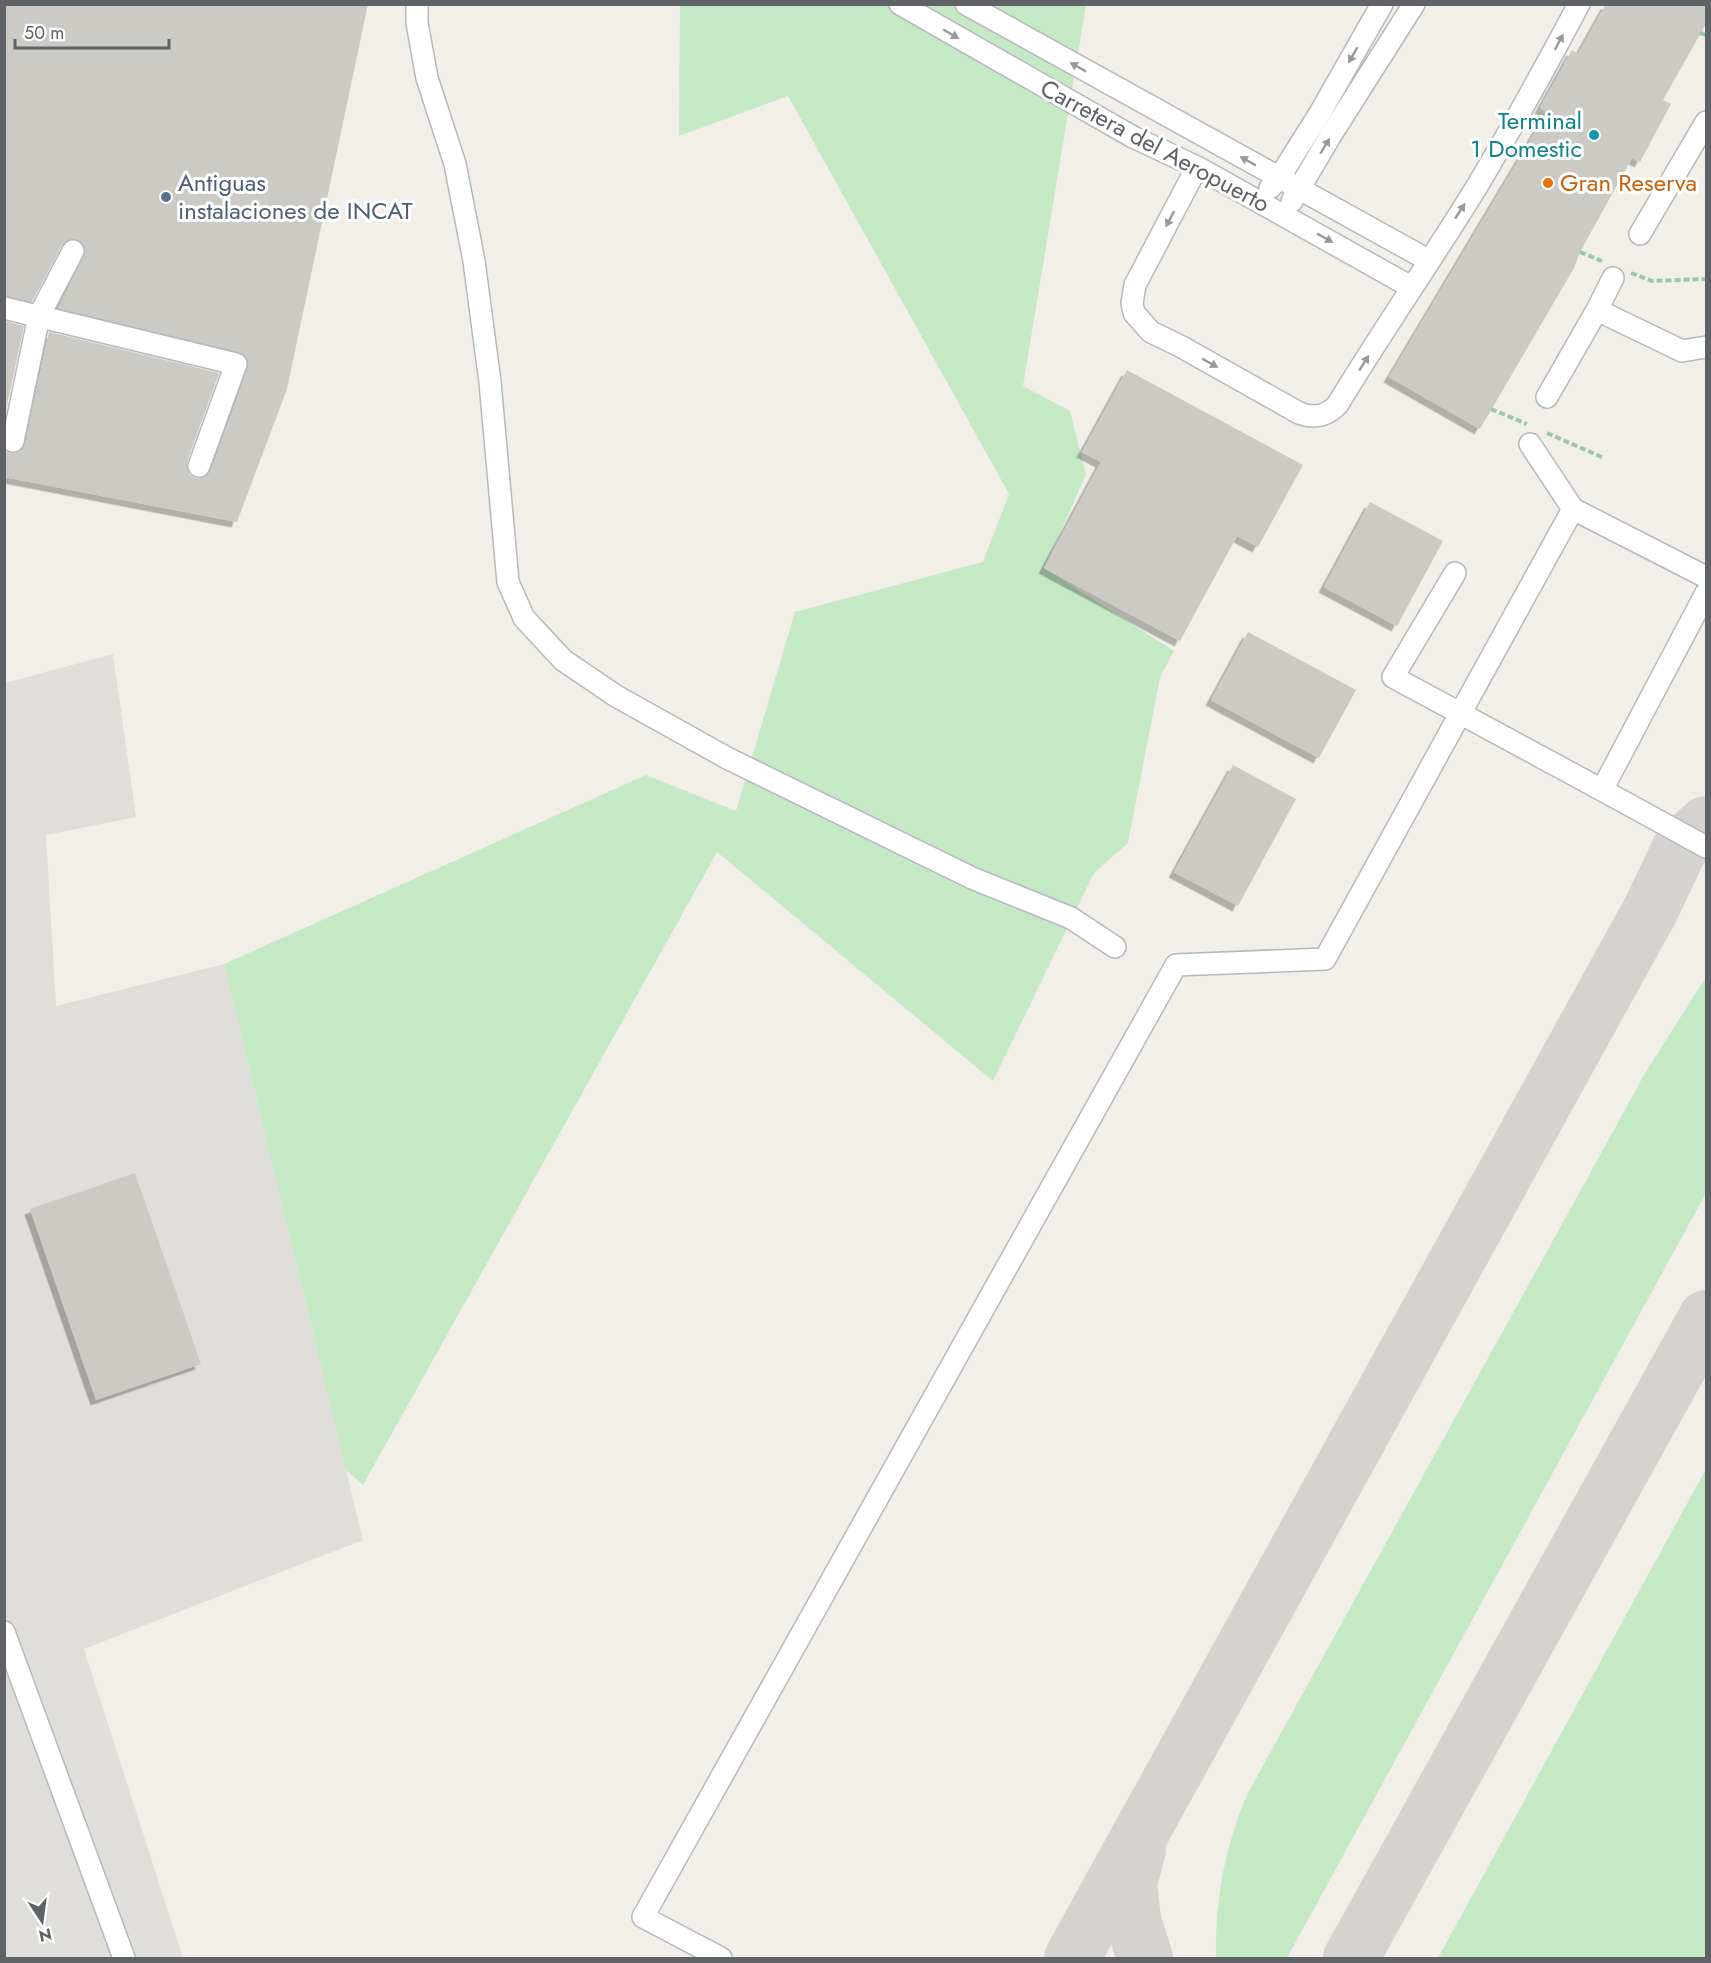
<svg xmlns="http://www.w3.org/2000/svg" width="1711" height="1963" viewBox="0 0 1711 1963" font-family="Jost,sans-serif">
  <style>
    .industrial { fill: #e0deda }
    .green { fill: #c5e8c5 }
    .lines { fill: none; stroke-linecap: round; stroke-linejoin: round }
    .taxiway { stroke: #d4d3d0; stroke-width: 56 }
    .building { fill: #cccac5; filter: url(#shadow) }
    .minor-casing { stroke: #b5b8bc; stroke-width: 24 }
    .path { stroke: #9cc7a9; stroke-width: 4; stroke-dasharray: 6 3; stroke-linecap: butt }
    .minor { stroke: #fff; stroke-width: 21 }
    .oneway { fill: #979a9d }
    .culture-dot { fill: #0f9aa8; stroke: #fff; stroke-width: 2 }
    .food-dot { fill: #e8710a; stroke: #fff; stroke-width: 2 }
    .service-dot { fill: #5c6f8a; stroke: #fff; stroke-width: 2 }
    .labels { text-anchor: middle; stroke-width: 6; stroke-linejoin: round; paint-order: stroke }
    .culture-label { font-size: 24px; fill: #0d838f; stroke: #fff; text-anchor: end }
    .street-label { font-size: 24px; fill: #5f6368; stroke: #fff }
    .service-label { font-size: 24px; fill: #4e5e75; stroke: #fff; text-anchor: start }
    .food-label { font-size: 24px; fill: #c56008; stroke: #fff; text-anchor: start }
  </style>
  <defs>
    <filter id="shadow"><feDropShadow dx="-5.5" dy="5.5" stdDeviation="0" flood-color="#0004"/></filter>
  </defs>
  <rect width="100%" height="100%" fill="#f1efe8"/>
  <path class="industrial" d="M113,654L136,817L46,835L56,1006L224,964L363,1540L84,1649L183,1958H5V683Z"/>
  <path class="green" d="M680,5H1086L1023,386L1070,411L1086,475L1044,568L1174,651L1160,677L1128,843L1094,873L993,1081L717,852L363,1485L346,1470L224,964L646,775L736,811L795,612L983,562L1009,494L788,96L679,136Z
    M1706,977V1193L1287,1958H1216C1215,1901 1225,1843 1249,1791L1620,1119L1645,1073Z
    M1706,1469V1958H1438Z"/>
  <g class="lines">
    <path class="taxiway" d="M1138,1850L1129,1883L1133,1920L1145,1958
      M1072,1958L1651,909L1681,846L1706,824
      M1351,1958L1706,1318"/>
  </g>
  <path class="building" d="M4,4H368L287,389L237,522L4,477V450L10,453H16L22,450L25,444L49,332L219,373L187,462L189,474L195,478L207,476L211,470L248,368L249,362L245,356L239,352L58,308L84,256V245L78,240H67L62,245L32,302L4,296Z
    M1606,4H1707V22L1663,100L1671,104L1640,162L1632,158L1580,252L1574,268L1480,429L1389,377L1547,112L1540,108L1572,50L1578,54Z
    M4,321L24,326L4,419Z
    M1127,370L1303,465L1258,547L1237,536L1180,641L1044,568L1101,462L1082,452Z
    M1370,502L1443,541L1397,626L1324,587Z
    M1248,632L1356,690L1319,758L1211,700Z
    M1233,765L1296,799L1238,906L1174,872Z
    M135,1173L201,1364L96,1400L30,1209Z"/>
  <g class="lines">
    <g class="minor-casing">
      <path id="minor" d="M417,4V23L427,78L455,164L474,261L490,382L508,582L524,618L563,660L616,696L727,758L972,878L1071,918L1115,947
        M900,4L1133,137L1197,167L1411,287
        M966,4L1428,260
        M1197,167L1135,285L1132,303L1134,313L1151,332L1180,346L1299,413C1315,419 1327,416 1338,404C1382,331 1431,261 1476,188C1512,128 1546,66 1579,4
        M1270,188L1279,178L1320,113L1382,4
        M1292,201L1331,135L1414,4
        M1640,234L1706,122
        M4,308L236,364L199,466
        M1597,310L1613,278
        M1547,397L1597,310L1682,351L1706,347
        M13,441L39,316L73,251
        M1530,444L1573,509
        M1455,573L1393,677L1602,790L1706,593
        M1602,790L1706,847
        M4,1632L124,1958
        M721,1958L643,1917L1176,965L1325,959L1573,509L1706,577"/>
    </g>
    <path class="path" d="M1700,33L1706,35
      M1580,252L1602,261
      M1631,273L1652,281L1706,279
      M1491,409L1527,424
      M1547,433L1604,458"/>
    <use href="#minor" class="minor"/>
  </g>
  <defs><path id="oneway-solid" d="M-6-.8H1V-3.2L6.5 0L1 3.2V.8H-6Z" transform="scale(1.5)"/></defs>
  <g class="oneway">
    <use href="#oneway-solid" transform="translate(951 34) rotate(30)"/>
    <use href="#oneway-solid" transform="translate(1559 42) rotate(-62)"/>
    <use href="#oneway-solid" transform="translate(1353 55) rotate(120)"/>
    <use href="#oneway-solid" transform="translate(1078 67) rotate(-151)"/>
    <use href="#oneway-solid" transform="translate(1325 146) rotate(-59)"/>
    <use href="#oneway-solid" transform="translate(1248 161) rotate(-151)"/>
    <use href="#oneway-solid" transform="translate(1460 211) rotate(-57)"/>
    <use href="#oneway-solid" transform="translate(1170 219) rotate(118)"/>
    <use href="#oneway-solid" transform="translate(1325 238) rotate(29)"/>
    <use href="#oneway-solid" transform="translate(1210 363) rotate(29)"/>
    <use href="#oneway-solid" transform="translate(1364 363) rotate(-58)"/>
  </g>
  <circle class="culture-dot" cx="1594" cy="135" r="6"/>
  <circle class="food-dot" cx="1548" cy="183" r="6"/>
  <circle class="service-dot" cx="166" cy="197" r="6"/>
  <g class="labels">
    <g class="culture-label">
      <text x="1582" y="129">Terminal<tspan x="1582" dy="28">1 Domestic</tspan></text>
    </g>
    <g class="street-label">
      <text transform="translate(1155 146) rotate(28)" y="8">Carretera del Aeropuerto</text>
    </g>
    <g class="service-label">
      <text x="178" y="191">Antiguas<tspan x="178" dy="28">instalaciones de INCAT</tspan></text>
    </g>
    <g class="food-label">
      <text x="1560" y="191">Gran Reserva</text>
    </g>
  </g>
  <rect width="1711" height="1963" fill="none" stroke="#5f6368" stroke-width="12"/>
  <g transform="translate(42 1921) rotate(167)" stroke="#ffffff" stroke-width="4.5" paint-order="stroke">
  <path d="M0-4.5L10 22L0 15L-10 22Z" fill="#5f6368"/>
  <text y="-9" font-size="16" font-weight="bold" text-anchor="middle" fill="#5f6368">N</text>
  </g>
  <path d="M15 39v9h154v-9" fill="none" stroke="#5f6368" stroke-width="3"/>
  <text x="24" y="39" font-size="18" fill="#5f6368" stroke="#ffffff" stroke-width="4.5" paint-order="stroke">50 m</text>
</svg>
